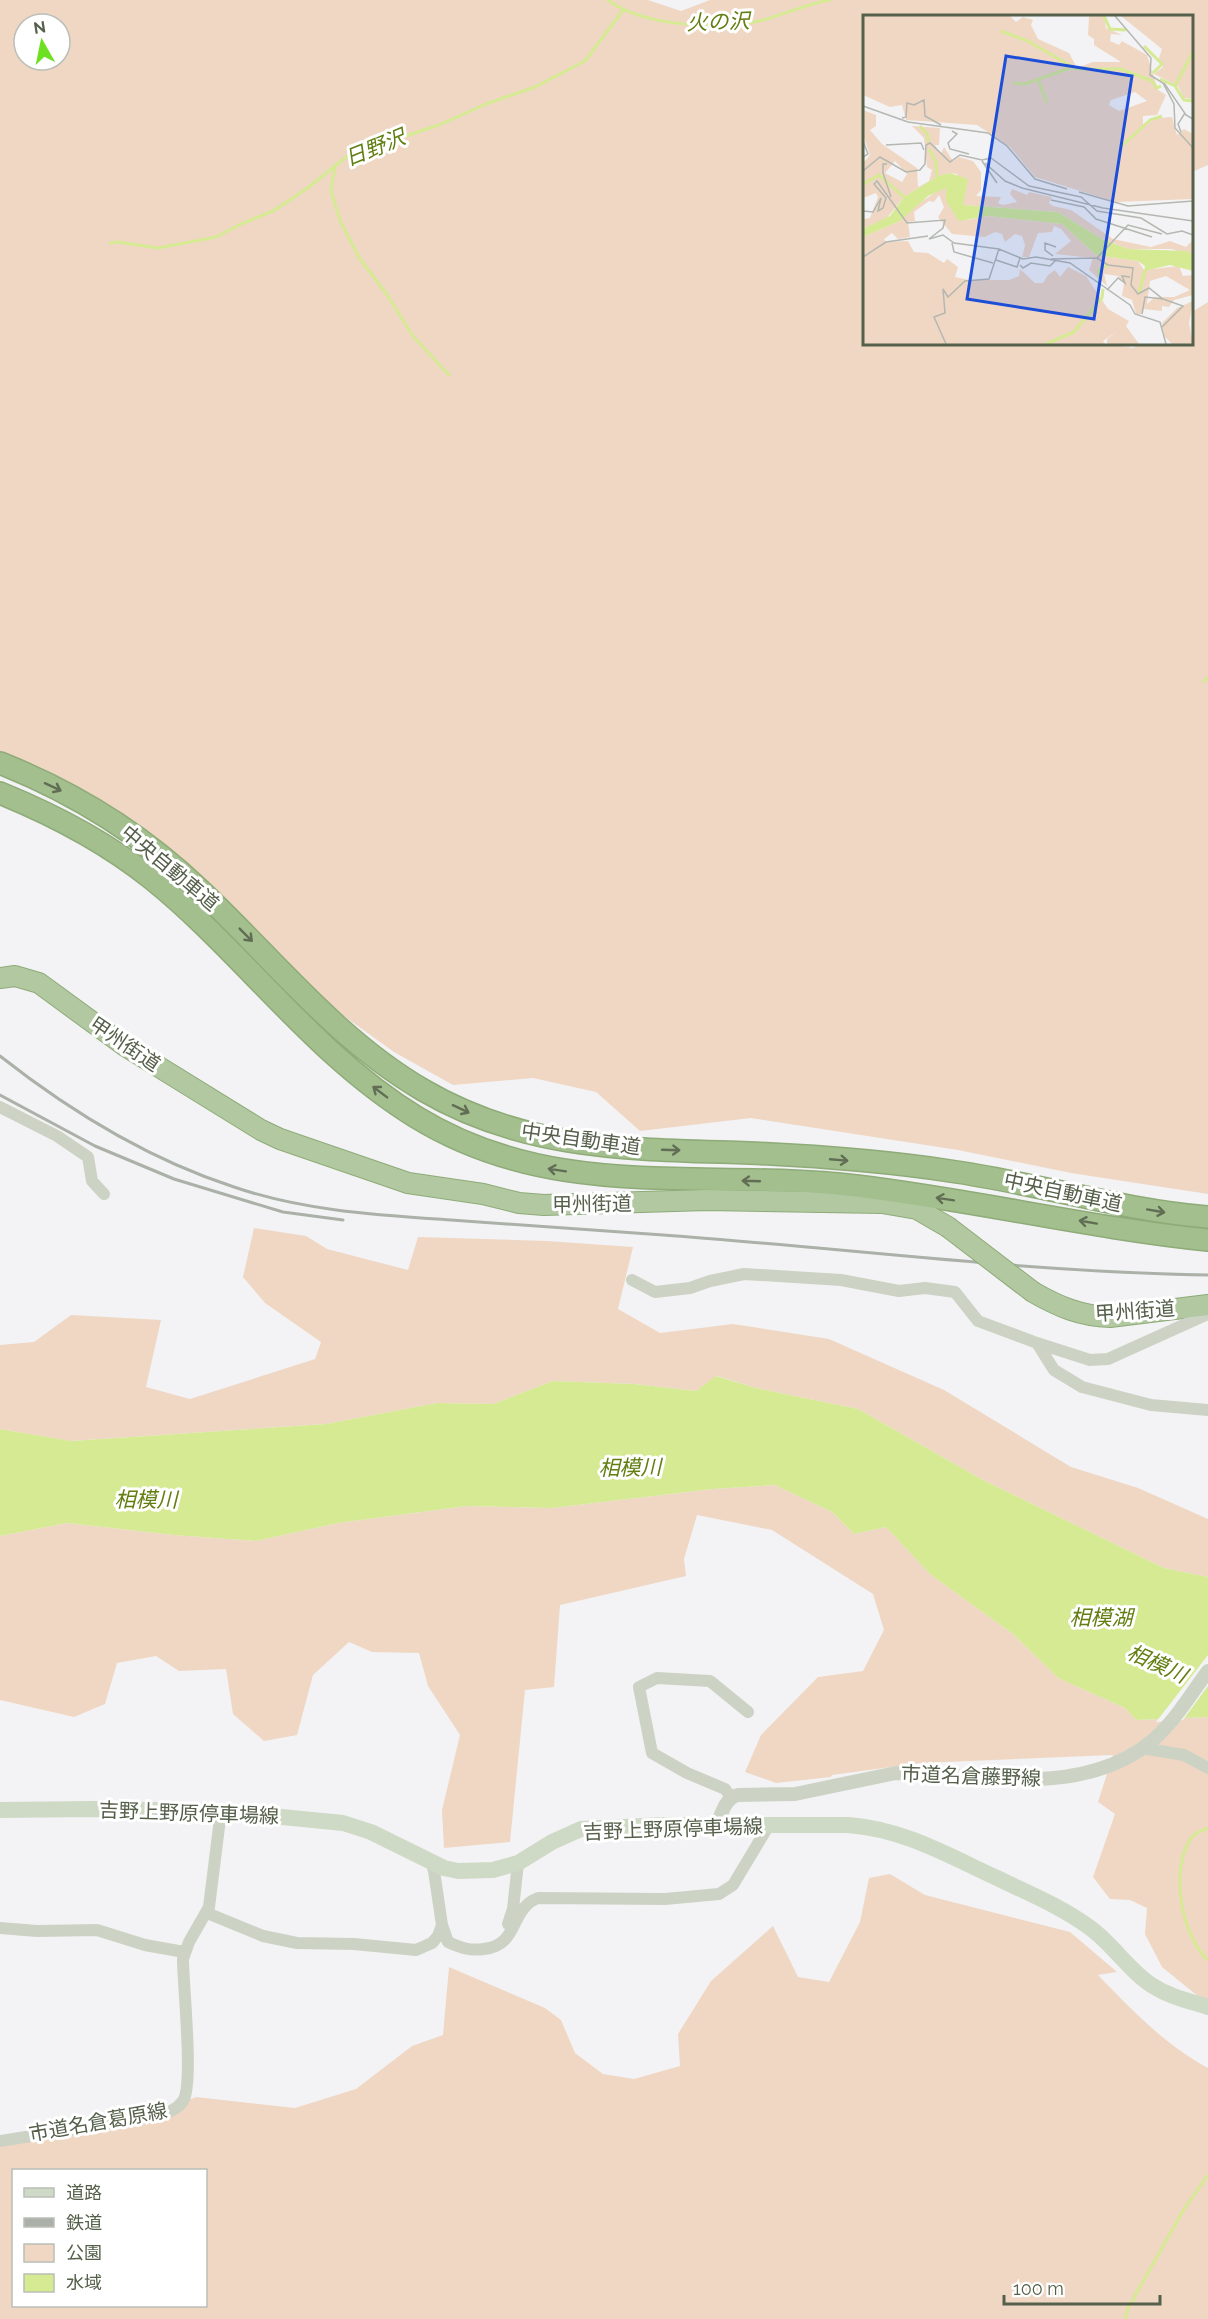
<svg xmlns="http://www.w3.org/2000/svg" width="1208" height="2319" viewBox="0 0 1208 2319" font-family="Raleway,'Noto Sans JP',sans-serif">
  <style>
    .green { fill: #efd7c4; fill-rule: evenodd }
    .water { fill: #d5ea93 }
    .pier { fill: #f3f3f5 }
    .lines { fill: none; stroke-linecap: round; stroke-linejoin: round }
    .stream { stroke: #d5ea93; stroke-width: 3 }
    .trunk-casing { stroke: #8eab78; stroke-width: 22 }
    .motorway-casing { stroke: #8eab78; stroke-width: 24 }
    .minor { stroke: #ccd3c4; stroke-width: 12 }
    .tertiary { stroke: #ccd3c4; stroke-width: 14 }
    .secondary { stroke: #cfdac6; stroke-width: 16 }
    .trunk { stroke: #b2c8a0; stroke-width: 20 }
    .motorway { stroke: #a3bf8d; stroke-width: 21 }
    .rail { stroke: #abb1a8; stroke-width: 3 }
    .trunk-bridge-casing { stroke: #8eab78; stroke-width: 22; stroke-linecap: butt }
    .trunk-bridge { stroke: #b2c8a0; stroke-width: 20 }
    .oneway { stroke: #616e55 }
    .labels { text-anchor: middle; stroke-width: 6; stroke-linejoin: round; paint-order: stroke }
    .street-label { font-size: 20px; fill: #55604b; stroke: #fff }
    .water-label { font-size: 21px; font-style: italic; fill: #627e11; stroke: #fff }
    .inset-river { fill: none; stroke: #d5ea93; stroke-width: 3 }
    .inset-road { fill: none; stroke: #b4b8b1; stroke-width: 1.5 }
    .view { fill: #1d4ed8; fill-opacity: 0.15; stroke: #1d4ed8; stroke-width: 3 }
    .inset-edge { fill: none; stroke: #55604b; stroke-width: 3 }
  </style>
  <rect width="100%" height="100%" fill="#f3f3f5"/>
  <path class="green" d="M0,0H648L681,11L710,0H1208V165L1192,172V16H864V344H1110L1133,348L1140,344H1192V312L1208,302V1194L1071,1173L958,1150L751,1118L640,1131L596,1092L533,1078L453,1085L394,1052L323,1001L74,787L0,751ZM24,24H60V60H24Z
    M254,1228L306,1236L327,1249L408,1270L418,1237L547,1241L633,1247L618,1309L660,1333L733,1324L829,1339L944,1390L1071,1467L1138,1488L1208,1519V1577L1164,1568L983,1480L858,1409L756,1388L717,1376L696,1391L634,1384L553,1381L493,1404L437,1403L326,1424L70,1441L0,1429V1345L34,1342L71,1315L161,1320L146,1387L190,1399L315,1359L321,1342L265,1303L243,1277Z
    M775,1485L832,1512L854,1534L886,1527L931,1575L1013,1634L1058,1678L1125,1708L1136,1720L1208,1717V2000L1199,1997L1162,1967L1145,1934L1147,1908L1130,1900L1110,1899L1093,1877L1115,1814L1098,1802L1113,1755L921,1763L832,1775L831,1777L776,1783L745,1772L761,1735L818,1677L863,1671L884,1630L873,1594L772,1530L697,1515L684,1559L686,1576L560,1605L554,1687L525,1690L510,1842L444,1848L442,1810L460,1735L428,1686L419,1653L372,1652L349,1642L313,1675L297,1735L264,1741L233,1714L226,1669L179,1671L156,1656L117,1663L105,1704L74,1717L0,1700V1536L67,1523L174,1535L256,1541L338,1523L467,1506L552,1508L713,1489Z
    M890,1874L925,1895L1070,1932L1117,1972L1098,1975C1132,2010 1165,2045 1208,2068V2319H0V2143L109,2131L196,2097L295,2108L356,2089L412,2046L443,2035L449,1967L545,2008L561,2020L575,2053L603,2074L634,2079L680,2066L678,2034L711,1981L773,1926L798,1977L829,1982L860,1922L869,1878ZM14,2170H206V2306H14Z"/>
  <path class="water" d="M716,1376L756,1388L858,1409L983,1480L1164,1568L1208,1577V1717L1136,1720L1125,1708L1058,1678L1013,1634L931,1575L886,1527L854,1534L832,1512L775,1485L713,1489L552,1508L467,1506L338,1523L256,1541L174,1535L67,1523L0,1536V1429L71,1441L326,1424L437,1403L493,1404L553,1381L634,1384L696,1391Z"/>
  <path class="pier" d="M1208,1655V1686L1183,1720L1156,1722Z"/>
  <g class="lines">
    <path class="stream" d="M608,0C642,26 718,30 759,21C783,15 806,4 830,0
      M335,165L331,191L341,223L360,259L388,296L412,335L449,375
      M110,243L118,242L158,248L216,237L239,225L275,210L309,187L350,154L439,125L486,104L535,87L585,61L623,10
      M1204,681L1208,678
      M1208,1828C1203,1830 1195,1833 1192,1837C1169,1867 1181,1936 1208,1960
      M1125,2319L1128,2308L1184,2209L1208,2175"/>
    <g class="trunk-casing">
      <path id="trunk" d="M0,978L15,976L39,983L125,1046L261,1130L280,1139L408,1183L483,1194L519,1203L544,1205L707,1200L882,1203L917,1209L948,1227
        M1033,1292C1059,1307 1081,1316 1110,1317L1208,1305"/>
    </g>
    <g class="motorway-casing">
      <path id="motorway" d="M0,763C73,792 141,834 198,888C271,956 335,1039 423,1090C527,1151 633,1149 749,1153C816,1156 884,1161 950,1171C1037,1183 1121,1210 1208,1217
        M0,793C54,815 106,842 152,879C244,953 313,1054 416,1117C556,1203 703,1168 856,1186C974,1200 1090,1228 1208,1240"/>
    </g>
    <path class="minor" d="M0,1107L57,1136L88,1157L92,1181L104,1194
      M632,1280L655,1292L690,1288L710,1281L744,1274L841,1280L899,1291L925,1288L955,1292L978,1321L1037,1343L1054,1370L1082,1387L1151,1405L1208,1410
      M1037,1343L1090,1360L1108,1359L1208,1314
      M1142,1748L1184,1755L1208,1768
      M731,1797L725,1789L687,1773L652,1753L639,1687L657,1678L710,1681L748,1712
      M207,1913L263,1936L297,1943L354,1944L416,1950L432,1943L438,1936L442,1925L434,1871L431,1861
      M508,1924L513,1909L518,1863
      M442,1925L448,1942C461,1948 470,1951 484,1949C520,1945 509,1909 538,1898L665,1899L719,1894L733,1885L769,1825
      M0,1928L37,1931L97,1930L145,1945L184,1952
      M0,2141L155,2116C165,2113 176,2111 183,2101C194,2085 183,1986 183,1959L189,1942L209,1907L221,1811"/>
    <path class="tertiary" d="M717,1825C722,1813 725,1798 738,1795L795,1794L896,1773L1032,1779C1074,1779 1121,1768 1153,1740C1175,1721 1191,1694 1208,1671"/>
    <path class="secondary" d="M0,1810L91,1809L221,1811L343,1823L371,1832L444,1868L458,1871L493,1870L518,1863L552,1842L581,1829L664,1825H848C903,1829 947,1855 997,1878C1028,1893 1062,1907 1089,1927C1113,1944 1129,1971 1153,1986C1170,1997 1189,2001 1208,2007"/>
    <use href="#trunk" class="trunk"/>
    <use href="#motorway" class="motorway"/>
    <path class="rail" d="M0,1056C71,1112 148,1159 234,1187C304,1211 377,1215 451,1220C522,1225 593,1230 663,1235C845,1248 1026,1272 1208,1275
      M0,1095L95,1146L174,1179L283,1212L343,1220"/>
    <g class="trunk-bridge-casing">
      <path id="trunk-bridge" d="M948,1227L1033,1292"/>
    </g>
    <use href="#trunk-bridge" class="trunk-bridge"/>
  </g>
  <defs><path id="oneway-shaft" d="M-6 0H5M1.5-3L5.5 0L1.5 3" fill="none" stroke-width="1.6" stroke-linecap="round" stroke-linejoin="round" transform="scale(1.5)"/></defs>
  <g class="oneway">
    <use href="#oneway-shaft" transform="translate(53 787) rotate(25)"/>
    <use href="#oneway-shaft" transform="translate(246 935) rotate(45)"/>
    <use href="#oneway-shaft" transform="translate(380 1092) rotate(-143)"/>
    <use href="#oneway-shaft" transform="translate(461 1109) rotate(25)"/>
    <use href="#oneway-shaft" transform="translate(671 1150) rotate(2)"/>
    <use href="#oneway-shaft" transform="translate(839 1160) rotate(5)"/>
    <use href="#oneway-shaft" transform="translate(557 1170) rotate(-171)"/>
    <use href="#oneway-shaft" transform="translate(751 1181) rotate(-178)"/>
    <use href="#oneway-shaft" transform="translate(945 1199) rotate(-171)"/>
    <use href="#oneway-shaft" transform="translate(1156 1211) rotate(10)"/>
    <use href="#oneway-shaft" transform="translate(1088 1222) rotate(-170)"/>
  </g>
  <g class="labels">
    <g class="street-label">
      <text transform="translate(170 868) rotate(40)" y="7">中央自動車道</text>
      <text transform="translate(125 1044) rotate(34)" y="7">甲州街道</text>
      <text transform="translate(581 1139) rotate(8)" y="7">中央自動車道</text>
      <text transform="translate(1063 1192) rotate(12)" y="7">中央自動車道</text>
      <text transform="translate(592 1204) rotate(-1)" y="7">甲州街道</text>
      <text transform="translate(1135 1311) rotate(-4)" y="7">甲州街道</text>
      <text transform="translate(971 1776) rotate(2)" y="7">市道名倉藤野線</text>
      <text transform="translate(189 1813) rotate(2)" y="7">吉野上野原停車場線</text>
      <text transform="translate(673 1829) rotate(-2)" y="7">吉野上野原停車場線</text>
      <text transform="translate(98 2122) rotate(-10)" y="7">市道名倉葛原線</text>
    </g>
    <g class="water-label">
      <text transform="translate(718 22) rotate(-2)" y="7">火の沢</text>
      <text transform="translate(375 148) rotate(-22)" y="7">日野沢</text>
      <text transform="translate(630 1468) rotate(-1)" y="7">相模川</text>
      <text x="146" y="1507">相模川</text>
      <text x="1101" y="1625">相模湖</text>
      <text transform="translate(1157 1664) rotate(24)" y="7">相模川</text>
    </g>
  </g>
  <g transform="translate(863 15)">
    <rect width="330" height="330" fill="#f3f3f5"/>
    <path d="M0,1H147L153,7L160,2L170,5L168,10L175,24L206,38L214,53L230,47H258L231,30V24L225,20L226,1H241L243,13L259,20L248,19L247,26L256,30L259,26L284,40L295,75L303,80L294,100L280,101V110L296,103L309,102L314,120L321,114L330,119V184L253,187L172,162L147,132L114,110L43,105L39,90L27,92L0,80ZM272,77L284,86L256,96L246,90L248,85ZM258,1H330V84L321,83L315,71L291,59L300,52L296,43L299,34ZM0,95L13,100V111L7,115L19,129L54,153L55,172L66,166L69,155L64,152L61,123L49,111L77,113L76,130H72L78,139L81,132L90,146L96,142L110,146L118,157V175L113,181L138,182L135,188L140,190L154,187L147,179L149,174L164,180L166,177L189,182L186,188L190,191L208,195L250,224L288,232L307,226L323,232L330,225V240L308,234H265L239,224L195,197L100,190L94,159L88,158L75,161L41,182L19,209L0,213V204L7,203L15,182L13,178L0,183V148L7,140L0,120ZM32,146L44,159L39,167L22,158ZM79,173H84L85,181L104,205L125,201L199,209L233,240L275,246L281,255L316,251L320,261L330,260V280L311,285L306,292L299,291V296L280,294V299H273L269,285L259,281L261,268L255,261L241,259L244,271L226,255L230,243L192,239L208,226L198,214L191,211L189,217L175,218L166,242H159L162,230L159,221L152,219L142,227L139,219L132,217L122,222L89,219L75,202L81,192L76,180L71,187L66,186L51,197L52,206L45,207L47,222L35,224L29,218L21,224L23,227L45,226L51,237L65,238L81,248L84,244L95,252L92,262L106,265H146L156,261L157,254L172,268H180L185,260L192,255L197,262L205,252L223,261L245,294L266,306L263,311L276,329H244V324L256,315L240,326L242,329H0V222L37,206L43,197ZM303,261L327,275L311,282H292L284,289L287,266ZM330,286L326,308L330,329H309L301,321L299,308L314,293Z" fill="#efd7c4" fill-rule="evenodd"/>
    <path d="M87,158L105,164L100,190L195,197L239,224L265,234L324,236L330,240V256L307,250L281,256L282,251L275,246L233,240L199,209L125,201L96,206L83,186V173L65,181L37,206L0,222V214L27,201L41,182L75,161Z" fill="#d5ea93"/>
    <path class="inset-river" d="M241,1L247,14L263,15M138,16L165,26L213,54H258L289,66L294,73L298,71M281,31L299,49L290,58M175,64L184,88M297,64L312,71L321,85L330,86M150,68L162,69L207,53M312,71L330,37M57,111L65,120V127M258,132L287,105L299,101M66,134L73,147L74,163M0,169L16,160L44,185M236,264V255L244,250M276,278L282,255M183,329L211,317L239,283L240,274"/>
    <path class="inset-road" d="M252,1L288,43L287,60L300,68L311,89L312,113L330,133M301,68L323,100L330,104M0,91L45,107L125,118L144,131L172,164L204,174M39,103L43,102L44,88L51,90L61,85L62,101L78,110M89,116L94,119L85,128L87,134L106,139M318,117L315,109L322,98M0,126L5,139L0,142M23,130L58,128L61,135M119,146L134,168M122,148L142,166L159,173L240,193L330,206M24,149H20V158L28,182M0,156L17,142L43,157L57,155L62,149L63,130L67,128L87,147L97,140L119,145L128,143L166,171L218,182L234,196L278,203L304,219L319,216L330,220M216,177L265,191L330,186M188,185L221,192L233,204L289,222M0,196L10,197L18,183L15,196L20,193L23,183L11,169L14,166L44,208L82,205L80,213L66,224L80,220L91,228L136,234L160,244L173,242L207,248L267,290L272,299L297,307L303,329M89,228L91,237L130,248M190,241L182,235V228L193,232M0,242L23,227L65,221M234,243L245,250L270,253L268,270L275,279L286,273L300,284L320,291L299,312M188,244L234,243L265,210L299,219M133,245L154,252L157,243M157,250L160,253L168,248L187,251L192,246M244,275L255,263L262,268L259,261L267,262M279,299L282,282L300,284M83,329L71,302L82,298L80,274L85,282L102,266L126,264L136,234"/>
    <path class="view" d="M143,41L269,61L231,304L104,284Z"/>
    <rect width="330" height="330" class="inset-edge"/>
  </g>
  <rect x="12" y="2169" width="195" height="138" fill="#ffffff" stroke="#bbbfb7" stroke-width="1.5"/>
  <rect x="24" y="2188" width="30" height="9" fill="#cfdac6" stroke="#bbbfb7" stroke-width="1.5"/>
  <text x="66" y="2199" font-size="18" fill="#55604b">道路</text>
  <rect x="24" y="2218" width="30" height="9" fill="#abb1a8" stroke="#bbbfb7" stroke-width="1.5"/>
  <text x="66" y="2229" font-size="18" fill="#55604b">鉄道</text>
  <rect x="24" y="2244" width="30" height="18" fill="#efd7c4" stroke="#bbbfb7" stroke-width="1.5"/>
  <text x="66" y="2259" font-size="18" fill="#55604b">公園</text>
  <rect x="24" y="2274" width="30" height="18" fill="#d5ea93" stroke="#bbbfb7" stroke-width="1.5"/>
  <text x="66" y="2289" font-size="18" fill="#55604b">水域</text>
  <g transform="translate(42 42) rotate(351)"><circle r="28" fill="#ffffff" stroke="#bbbfb7" stroke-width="1.5"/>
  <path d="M0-4.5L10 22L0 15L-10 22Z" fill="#6de021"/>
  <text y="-9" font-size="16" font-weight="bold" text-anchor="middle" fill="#55604b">N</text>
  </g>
  <path d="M1004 2295v9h156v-9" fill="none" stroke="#55604b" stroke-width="3"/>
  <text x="1013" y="2295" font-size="18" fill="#55604b" stroke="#ffffff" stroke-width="4.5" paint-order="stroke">100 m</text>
</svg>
